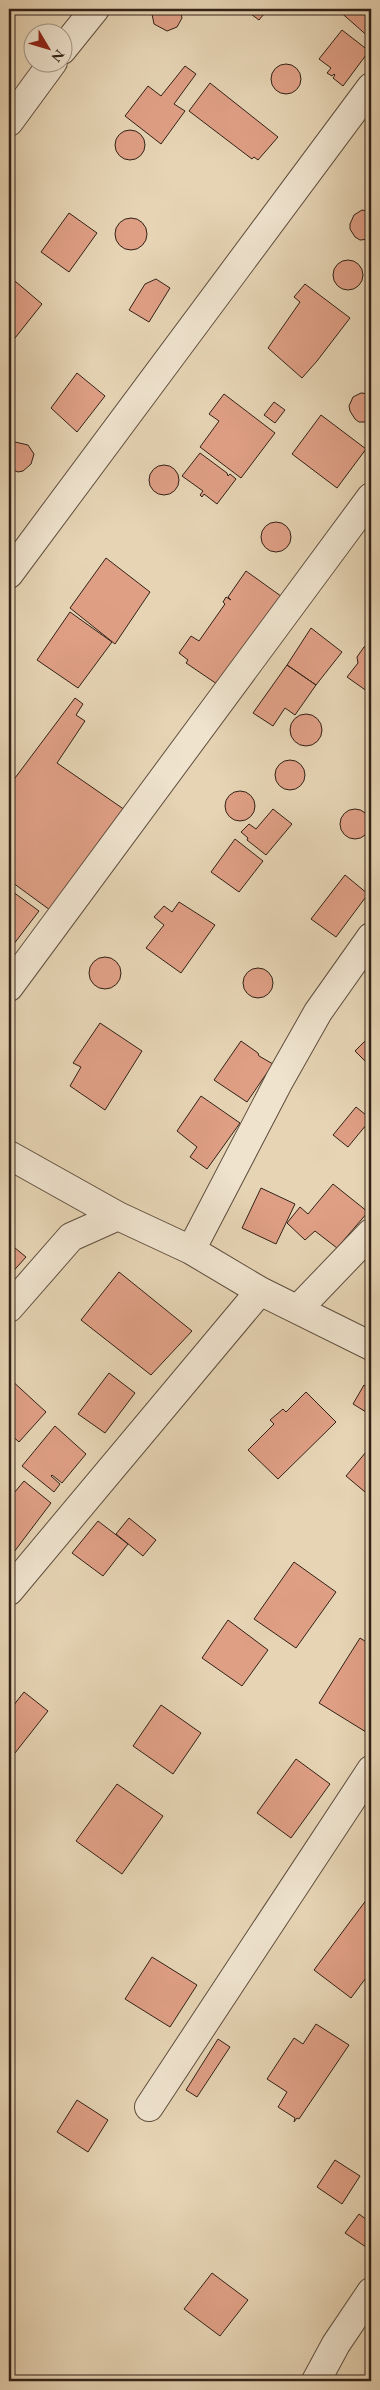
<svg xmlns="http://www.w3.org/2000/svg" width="380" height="2390" viewBox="0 0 380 2390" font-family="'EB Garamond',serif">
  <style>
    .building { fill: #df9f85; stroke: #322117 }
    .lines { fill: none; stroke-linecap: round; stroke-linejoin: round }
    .minor-casing { stroke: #5f4e3e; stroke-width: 30 }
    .minor { stroke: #efe3ce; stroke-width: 28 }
  </style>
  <rect width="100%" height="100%" fill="#e6d4b4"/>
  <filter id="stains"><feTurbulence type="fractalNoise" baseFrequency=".004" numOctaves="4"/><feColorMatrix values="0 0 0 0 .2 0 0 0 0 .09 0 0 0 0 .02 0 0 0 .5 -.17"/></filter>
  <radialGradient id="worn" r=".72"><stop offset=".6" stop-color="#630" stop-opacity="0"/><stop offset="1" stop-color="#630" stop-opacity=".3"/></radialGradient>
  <path class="building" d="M180,9L182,18L177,27L167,31L154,24L152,14L154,9Z
    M244,9H268L259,20Z
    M337,9H371V39Z
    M342,30L369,51L343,86L333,78L335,75L334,74L332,76L327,73L331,68L319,59Z
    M271 79a15 15 0 1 1 30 0a15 15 0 1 1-30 0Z
    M185,66L196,74L174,104L185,111L161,144L125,116L148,86L161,96Z
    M210,83L278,137L258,160L254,157L252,159L189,111Z
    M115 145a15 15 0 1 1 30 0a15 15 0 1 1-30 0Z
    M362,210L371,212L370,239L360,240L355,237L350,229V224L354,215Z
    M69,213L97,233L69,272L41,252Z
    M115 234a16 16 0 1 1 32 0a16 16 0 1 1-32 0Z
    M333 275a15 15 0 1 1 30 0a15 15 0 1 1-30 0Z
    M9,276L42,304L15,338L13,336L9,341Z
    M156,279L170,288L149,322L129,310L145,284Z
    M305,284L350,318L317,361L302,378L268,348L300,302L294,297Z
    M77,373L105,396L77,432L51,408Z
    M361,393L371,394V421L369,422H359L355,419L350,411L349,406L353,397Z
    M224,394L275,433L241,478L200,447L219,421L209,414Z
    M274,402L285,410L275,423L264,415Z
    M321,415L366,449L337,488L292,454Z
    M15,442L28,445L34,454L31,464L23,471L18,472L9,468V445Z
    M200,453L227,473L228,476L230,474L236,479L217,504L204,494L202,497L200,495L203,491L182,476Z
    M149 480a15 15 0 1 1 30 0a15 15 0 1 1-30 0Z
    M261 537a15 15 0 1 1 30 0a15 15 0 1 1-30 0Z
    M106,558L150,592L115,644L70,608Z
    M246,571L285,599L217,684L186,663L188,660L179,653L191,636L199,641L225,604L223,602L226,597L231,600L228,597Z
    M70,612L112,642L78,688L37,660Z
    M311,628L342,652L316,685L287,665Z
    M371,645V694L347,677L358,663L357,657L364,647Z
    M287,665L316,685L295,715L285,708L273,726L253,713Z
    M75,698L83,704L76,715L85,721L57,763L125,810L50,910L9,880V786Z
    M290 730a16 16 0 1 1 32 0a16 16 0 1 1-32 0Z
    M275 775a15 15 0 1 1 30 0a15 15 0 1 1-30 0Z
    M225 806a15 15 0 1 1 30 0a15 15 0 1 1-30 0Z
    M273,809L292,824L266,855L247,840L248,838L241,832L249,824L256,829Z
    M340 824a15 15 0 1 1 30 0a15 15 0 1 1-30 0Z
    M235,839L263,861L239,892L211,872Z
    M345,875L368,894L336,937L311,919Z
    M9,889L39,911L10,949L9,948Z
    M179,902L215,925L181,973L146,948L164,925L154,917L164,906L172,912Z
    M89 973a16 16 0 1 1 32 0a16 16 0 1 1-32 0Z
    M243 983a15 15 0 1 1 30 0a15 15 0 1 1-30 0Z
    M100,1023L142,1051L105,1110L70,1086L81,1067L73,1063Z
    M369,1037L371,1039V1067L355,1051Z
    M241,1041L258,1053L259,1056L273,1064L247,1102L214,1080Z
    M201,1096L240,1123L207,1169L190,1157L197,1147L177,1131Z
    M356,1107L371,1119L348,1147L333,1135Z
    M333,1184L368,1212L337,1248L315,1231L305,1240L287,1223L300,1207L308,1214Z
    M261,1188L295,1204L276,1244L242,1228Z
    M9,1243L26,1257L9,1276Z
    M119,1272L192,1331L151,1375L81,1320Z
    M109,1373L135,1393L105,1433L78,1414Z
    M9,1378L46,1412L19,1442L9,1433Z
    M364,1385L371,1390V1415L353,1404Z
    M306,1392L336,1422L278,1479L248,1450L274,1424L270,1420L283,1409L286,1412Z
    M55,1426L86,1454L62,1483L52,1475L51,1476L60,1484L54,1492L22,1466Z
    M371,1446V1497L346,1476Z
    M24,1481L51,1503L14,1552L9,1547V1499Z
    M129,1518L156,1540L143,1556L116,1534Z
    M98,1521L128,1544L103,1576L72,1553Z
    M294,1562L336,1592L296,1648L254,1619Z
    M228,1620L268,1650L242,1686L202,1658Z
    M360,1638L371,1645V1725L366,1732L319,1703Z
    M24,1692L48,1711L15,1753L9,1748V1711Z
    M161,1705L201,1733L173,1774L133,1746Z
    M296,1759L330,1784L291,1838L257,1813Z
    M117,1784L163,1816L122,1874L76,1841Z
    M367,1899L371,1902V1971L351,1998L314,1970Z
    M152,1957L197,1985L170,2027L125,1999Z
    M316,2024L349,2045L299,2119L297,2118L294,2122L295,2118L278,2107L287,2092L267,2079L294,2038L303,2044Z
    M218,2039L230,2047L197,2097L186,2090Z
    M77,2100L108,2120L88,2152L57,2132Z
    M335,2160L360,2176L342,2204L317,2187Z
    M359,2214L371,2223V2240L366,2247L345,2233Z
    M212,2273L248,2300L220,2336L184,2309Z"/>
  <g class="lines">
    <g class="minor-casing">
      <path id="minor" d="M62,50L95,9
        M9,122L53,62
        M9,574L371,87
        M9,987L371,497
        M9,1155L118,1216L191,1250L260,1291L371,1346
        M191,1250L279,1081L318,1012L371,937
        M9,1308L71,1237L118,1216
        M298,1309L371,1233
        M9,1591L260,1291
        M149,2107L371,1770
        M316,2381L336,2344L371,2292"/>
    </g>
    <use href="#minor" class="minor"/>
  </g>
  <rect width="380" height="2390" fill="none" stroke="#e6d4b4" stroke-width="30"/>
  <rect x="10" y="10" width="360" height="2370" fill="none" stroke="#322117" stroke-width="2.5"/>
  <rect x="15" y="15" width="350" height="2360" fill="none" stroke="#322117"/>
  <g transform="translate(48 48) rotate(128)"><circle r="24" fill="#efe3ce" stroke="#a39585"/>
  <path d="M0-4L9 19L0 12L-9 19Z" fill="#8f2418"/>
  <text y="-8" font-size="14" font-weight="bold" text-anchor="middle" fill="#322117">N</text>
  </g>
  <rect width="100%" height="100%" filter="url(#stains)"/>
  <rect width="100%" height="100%" fill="url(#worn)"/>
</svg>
